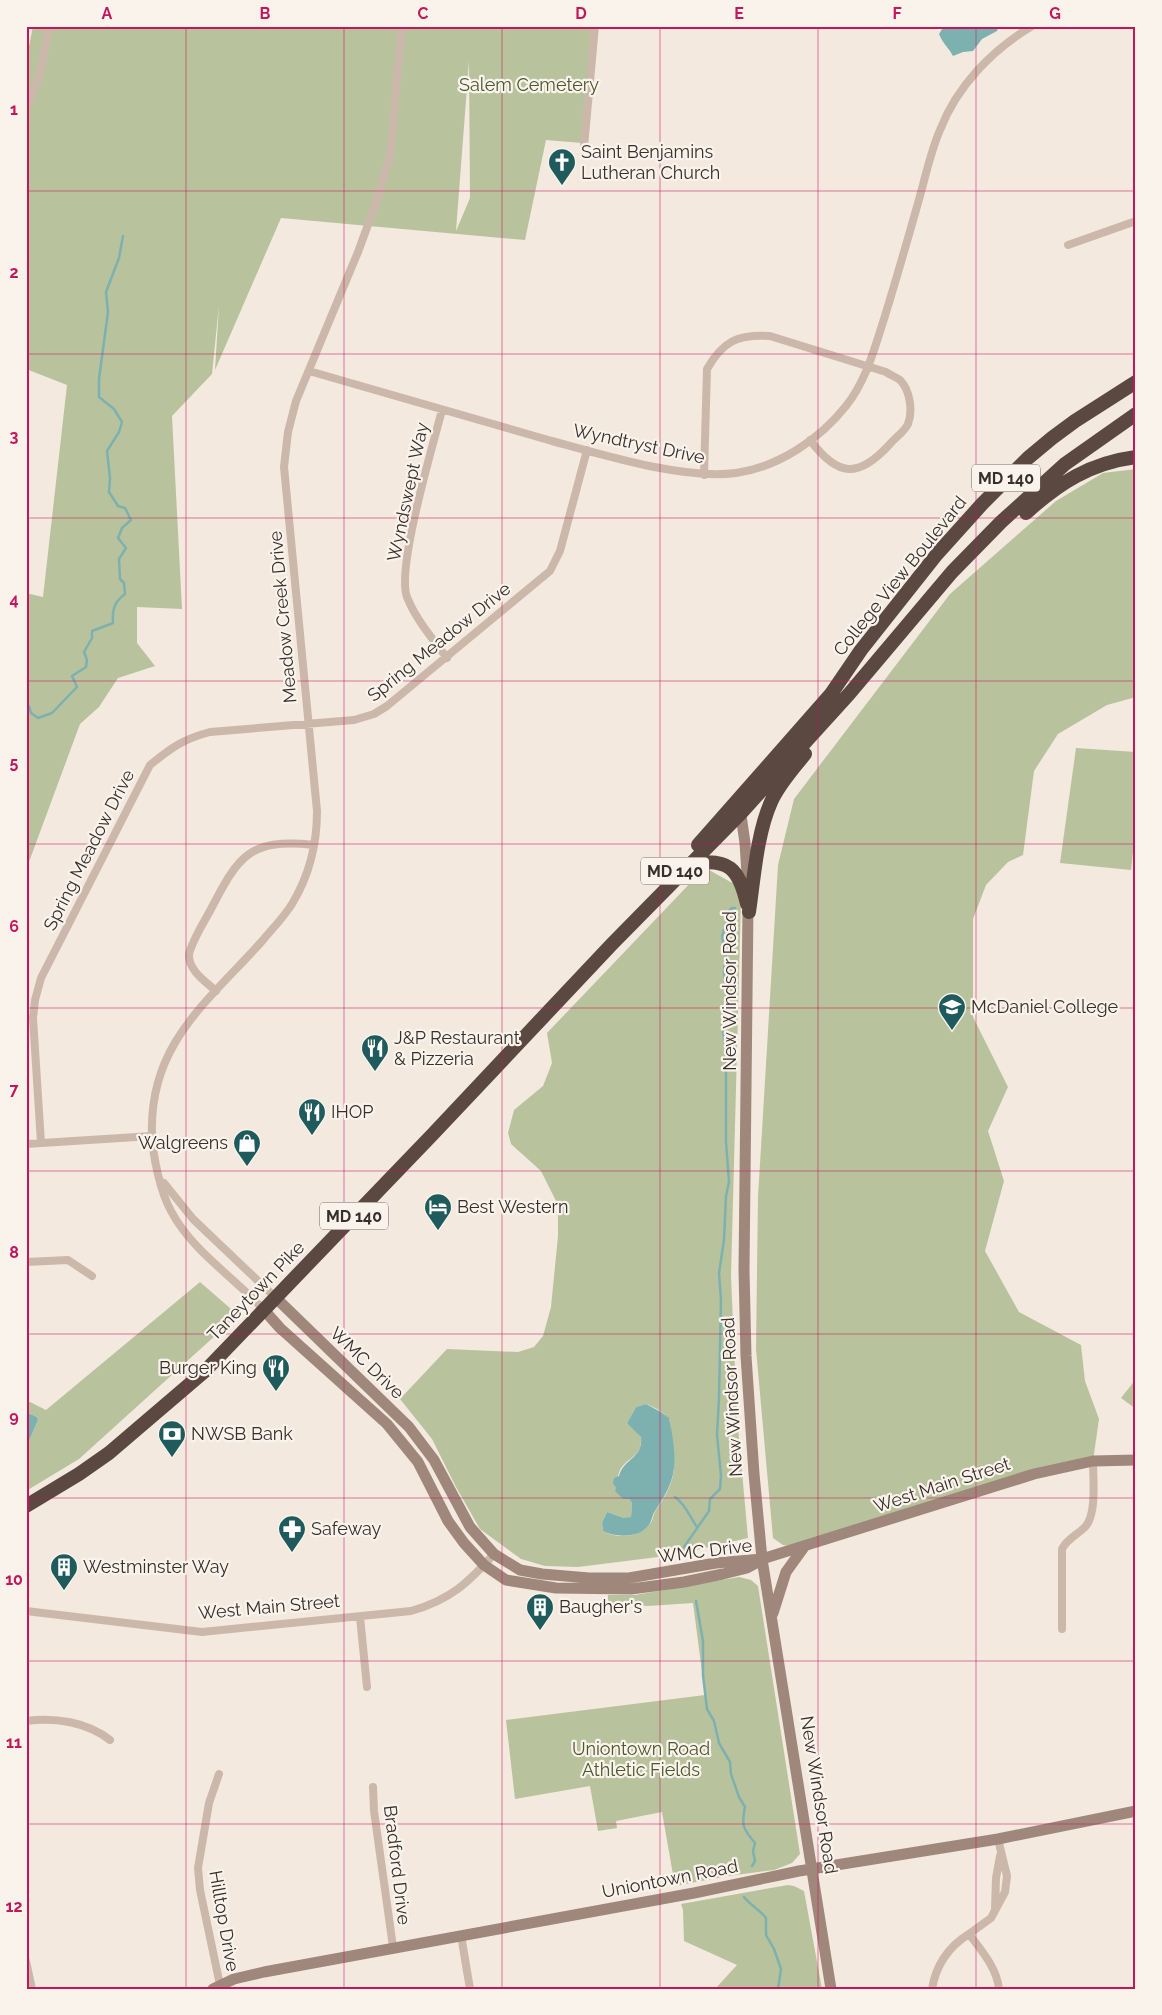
<svg xmlns="http://www.w3.org/2000/svg" width="1162" height="2015" viewBox="0 0 1162 2015" font-family="Raleway,sans-serif">
  <style>
    .green { fill: #b8c39e; fill-rule: evenodd }
    .water { fill: #7db1b0 }
    .lines { fill: none; stroke-linecap: round; stroke-linejoin: round }
    .stream { stroke: #7db1b0; stroke-width: 2.5 }
    .street { stroke: #ccb8aa; stroke-width: 8 }
    .secondary { stroke: #a0877c; stroke-width: 11 }
    .highway { stroke: #5a4841; stroke-width: 14 }
    .grid { fill: none; stroke: #c2185b; stroke-width: 1; stroke-opacity: 0.55 }
    .labels { text-anchor: middle; stroke-width: 4.5; stroke-linejoin: round; paint-order: stroke }
    .shield { fill: #faf3ec; stroke: #736964; stroke-width: 1 }
    .shield-label { font-size: 16px; font-weight: bold; fill: #392e2a }
    .park-label { font-size: 18px; fill: #4b582d; stroke: #faf3ec }
    .poi-label { font-size: 18px; fill: #392e2a; stroke: #faf3ec; text-anchor: start }
    .street-label { font-size: 18px; fill: #392e2a; stroke: #faf3ec }
    .neatline { fill: none; stroke: #c2185b; stroke-width: 2 }
    .grid-label { font-size: 16px; text-anchor: middle; font-weight: bold; fill: #c2185b }
  </style>
  <rect width="100%" height="100%" fill="#f3e9df"/>
  <path class="green" d="M33,26H592L582,143L546,140L525,240L281,218L215,370L219,305L212,374L172,416L182,609L137,607V643L155,666L118,678L99,707L80,724L26,870V593L43,597L67,385L26,369V61ZM469,61L470,198L456,231Z
    M1136,469V697L1107,705L1058,734L1034,771L1023,855L1008,862L986,885L973,919V1017L1008,1087L988,1131L1004,1181L985,1251L1019,1312L1081,1345L1085,1381L1099,1419L1093,1461L794,1547L783,1545L773,1538L756,1349L758,1197L778,865L794,799L950,594L1056,501L1103,473Z
    M1076,748L1136,752V826L1131,870L1060,863Z
    M709,870L736,885L741,901L731,1276L737,1416L748,1538L674,1555L578,1567L545,1566L521,1559L480,1529L456,1487L432,1439L400,1399L447,1349L518,1352L534,1347L543,1336L551,1307L558,1236V1205L541,1171L511,1144L508,1133L514,1110L543,1086L552,1063L547,1033L696,877ZM646,1404C654,1407 665,1412 670,1421C671,1436 675,1452 674,1467C673,1484 665,1497 656,1510C653,1514 653,1521 650,1524C639,1538 617,1539 603,1531L602,1523L607,1512L624,1518H631L632,1503L629,1499H623L615,1486C617,1481 618,1474 620,1470C628,1456 642,1458 641,1437L633,1426L627,1423L636,1407Z
    M200,1282L238,1315L79,1459L26,1491V1448L38,1420L37,1417L26,1412V1400L46,1410Z
    M1136,1379V1409L1121,1398Z
    M739,1577L751,1580L758,1586L800,1854L792,1863L774,1870L728,1876L675,1886L662,1812L616,1821L617,1828L598,1831L590,1786L515,1799L506,1720L705,1695L693,1603L648,1606L608,1603V1595H635Z
    M788,1885L794,1886L804,1891L822,1989H715L737,1965L684,1941L683,1910L681,1904Z"/>
  <path class="water" d="M944,26H999L997,31L982,39L973,51L963,52L953,56C949,48 943,44 939,34Z
    M646,1404L661,1412L669,1418C672,1431 676,1455 674,1468C672,1485 664,1497 655,1511C652,1515 652,1521 649,1525C640,1538 616,1538 603,1531L602,1523L607,1512L624,1518L631,1517L632,1503L629,1499H623L615,1491L616,1488L613,1483L614,1478L619,1476C624,1458 643,1459 641,1437C636,1432 631,1427 627,1423L636,1407Z
    M26,1412L37,1417L38,1420L26,1448Z"/>
  <g class="lines">
    <path class="stream" d="M26,706H29L31,713L38,718L52,713L77,687L72,676L86,667L87,660L84,652L92,638V631L113,623C112,610 114,602 125,594L124,583L120,579L119,559L126,548L118,538L122,528L131,520L125,508L118,506L109,492L110,478L107,451L119,432L122,422L114,409L99,397V379L108,312L106,292L119,258L123,236
      M675,1497C687,1506 689,1516 697,1527
      M684,1547L709,1511L710,1499L720,1489L721,1475L717,1435L719,1398L721,1300L719,1273L724,1240L726,1196L729,1182L726,1142V1051L722,1024L727,1006L724,970L726,957L722,936L727,921V913L732,908H735
      M696,1601L703,1641V1675L707,1709L714,1721L719,1743L730,1762L731,1774L739,1797L745,1807C741,1825 743,1829 755,1843L753,1851L755,1861L752,1866
      M744,1897C749,1904 760,1910 766,1918V1935L774,1949L781,1969L778,1989"/>
    <path class="street" d="M26,108C40,82 44,55 49,26
      M584,147L595,26
      M1068,245L1136,221
      M309,371C390,395 471,418 552,441C604,455 684,480 736,473C778,467 819,440 846,406C866,381 874,350 884,319C896,280 907,242 918,203C925,179 930,153 940,130C957,86 992,50 1032,26
      M442,410C433,445 396,569 407,597C416,620 433,639 447,658
      M704,475L707,369C723,341 738,334 770,336L886,372C890,375 896,377 900,380C910,390 913,411 908,424C905,431 895,438 890,444C858,479 838,477 810,440
      M216,991C205,981 188,970 189,954C193,939 203,924 211,909C239,855 250,838 314,845
      M41,1143L33,1018L35,1000L41,978L150,765C171,748 183,739 210,732L354,720L374,714L387,706L550,571L560,551L587,450
      M26,1144L152,1136
      M164,1183L193,1219L276,1298
      M26,1262L68,1260L92,1276
      M264,1310C234,1277 192,1251 171,1211C160,1191 153,1157 152,1134C149,1043 209,1001 263,940C273,928 284,917 292,904C309,876 317,844 317,811L284,467L288,432L296,401L358,252L376,203L390,156L402,26
      M26,1611L202,1632L411,1611C450,1600 468,1583 494,1554
      M360,1617L367,1687
      M1062,1629V1549C1067,1539 1077,1535 1085,1527C1097,1515 1093,1478 1093,1461
      M26,1721C55,1717 87,1722 110,1740
      M219,1774L209,1803L198,1868L200,1890L220,1985
      M373,1787L374,1811L393,1947
      M995,1909L996,1878L1000,1856
      M969,1934L991,1918L1005,1892L1007,1876L998,1839
      M461,1935L470,1989
      M26,1961L32,1989
      M932,1989C936,1965 948,1947 969,1934C981,1950 997,1968 999,1989"/>
    <path class="secondary" d="M740,808L745,843L748,889
      M748,905L744,1270L746,1356L754,1474L762,1559L831,1989
      M276,1298L409,1427L434,1460L470,1527L494,1554L520,1570L542,1574L589,1578H629L716,1563L762,1559L1034,1474L1093,1461L1136,1460
      M264,1310L280,1328L387,1424L418,1462L448,1521L464,1543L484,1565L506,1580L556,1588L631,1589L684,1582L723,1574L747,1568L760,1561
      M773,1613L786,1572L804,1547
      M213,1989L234,1979L264,1972L694,1893L799,1871L998,1839L1136,1811"/>
    <path class="highway" d="M1026,513C1059,483 1090,463 1136,457
      M698,845L831,694L861,650L937,554L982,504L1028,458L1052,438L1075,421L1136,382
      M691,864C729,857 739,869 747,904
      M749,912C754,878 757,833 771,802C779,784 793,769 805,754
      M26,1506L79,1474L109,1453L205,1371L432,1135L612,944L741,813L849,694L952,572L1001,522L1065,464L1136,414"/>
  </g>
  <path class="grid" d="M186,26V1989M344,26V1989M502,26V1989M660,26V1989M818,26V1989M976,26V1989M26,191H1136M26,354H1136M26,518H1136M26,681H1136M26,844H1136M26,1008H1136M26,1171H1136M26,1334H1136M26,1498H1136M26,1661H1136M26,1824H1136"/>
  <defs>
    <g id="church-pin" transform="scale(1.4375)"><path d="M0 17L-7.5 6A9.5 9.5 0 1 1 7.5 6Z" fill="#1f5b5c" stroke="#faf3ec"/><path d="M-1.2-6h2.4v3.5h3.3v2.4h-3.3V6h-2.4V-.1h-3.3v-2.4h3.3Z" fill="#fff"/></g>
    <g id="university-pin" transform="scale(1.4375)"><path d="M0 17L-7.5 6A9.5 9.5 0 1 1 7.5 6Z" fill="#1f5b5c" stroke="#faf3ec"/><path d="M0-5L7-2L0 1L-7-2ZM-4 1L0 2.5L4 1V4Q0 6-4 4Z" fill="#fff"/></g>
    <g id="restaurant-pin" transform="scale(1.4375)"><path d="M0 17L-7.5 6A9.5 9.5 0 1 1 7.5 6Z" fill="#1f5b5c" stroke="#faf3ec"/><path d="M-5-6h1v4h1v-4h1v4h1v-4h1v5L-1.5 .5V6h-2V.5L-5-1ZM5-6V6H3V1.5H1.5Q1.5-4 5-6Z" fill="#fff"/></g>
    <g id="shop-pin" transform="scale(1.4375)"><path d="M0 17L-7.5 6A9.5 9.5 0 1 1 7.5 6Z" fill="#1f5b5c" stroke="#faf3ec"/><path d="M-5-2.5h2.3a2.7 3.5 0 0 1 5.4 0H5L5.5 6h-11ZM-1.5-2.5h3a1.5 2.3 0 0 0-3 0Z" fill="#fff"/></g>
    <g id="hotel-pin" transform="scale(1.4375)"><path d="M0 17L-7.5 6A9.5 9.5 0 1 1 7.5 6Z" fill="#1f5b5c" stroke="#faf3ec"/><path d="M-6-4.5h1.5V1H6V5H4.5V3h-9V5H-6ZM-4 0a1.8 1.8 0 1 1 3.6 0ZM.5 0V-2.5h3Q6-2.5 6 0Z" fill="#fff"/></g>
    <g id="bank-pin" transform="scale(1.4375)"><path d="M0 17L-7.5 6A9.5 9.5 0 1 1 7.5 6Z" fill="#1f5b5c" stroke="#faf3ec"/><path d="M-6-4H6V4H-6ZM0-2.3a2.3 2.3 0 1 0 0 4.6a2.3 2.3 0 1 0 0-4.6Z" fill="#fff"/></g>
    <g id="pharmacy-pin" transform="scale(1.4375)"><path d="M0 17L-7.5 6A9.5 9.5 0 1 1 7.5 6Z" fill="#1f5b5c" stroke="#faf3ec"/><path d="M-2-6h4v4h4v4h-4v4h-4v-4h-4v-4h4Z" fill="#fff"/></g>
    <g id="building-pin" transform="scale(1.4375)"><path d="M0 17L-7.5 6A9.5 9.5 0 1 1 7.5 6Z" fill="#1f5b5c" stroke="#faf3ec"/><path d="M-4-6H4V6H1V3H-1V6H-4ZM-2.5-4.3h1.7v1.8h-1.7ZM.8-4.3h1.7v1.8H.8ZM-2.5-1h1.7V.8h-1.7ZM.8-1h1.7V.8H.8Z" fill="#fff"/></g>
  </defs>
  <g fill-rule="evenodd">
    <use href="#church-pin" x="562" y="162"/>
    <use href="#university-pin" x="952" y="1007"/>
    <use href="#restaurant-pin" x="375" y="1048"/>
    <use href="#restaurant-pin" x="312" y="1112"/>
    <use href="#shop-pin" x="247" y="1143"/>
    <use href="#hotel-pin" x="438" y="1207"/>
    <use href="#restaurant-pin" x="276" y="1368"/>
    <use href="#bank-pin" x="172" y="1434"/>
    <use href="#pharmacy-pin" x="292" y="1529"/>
    <use href="#building-pin" x="64" y="1567"/>
    <use href="#building-pin" x="540" y="1607"/>
  </g>
  <g class="labels">
    <g class="shield">
      <rect x="972" y="464.5" width="68" height="27" rx="4"/>
      <rect x="641" y="857.5" width="68" height="27" rx="4"/>
      <rect x="320" y="1202.5" width="68" height="27" rx="4"/>
    </g>
    <g class="shield-label">
      <text x="1006" y="484">MD 140</text>
      <text x="675" y="877">MD 140</text>
      <text x="354" y="1222">MD 140</text>
    </g>
    <g class="park-label">
      <text x="529" y="91">Salem Cemetery</text>
      <text x="641" y="1755">Uniontown Road<tspan x="641" dy="21">Athletic Fields</tspan></text>
    </g>
    <g class="poi-label">
      <text x="581" y="158">Saint Benjamins<tspan x="581" dy="21">Lutheran Church</tspan></text>
      <text x="971" y="1013">McDaniel College</text>
      <text x="394" y="1044">J&amp;P Restaurant<tspan x="394" dy="21">&amp; Pizzeria</tspan></text>
      <text x="331" y="1118">IHOP</text>
      <text x="228" y="1149" text-anchor="end">Walgreens</text>
      <text x="457" y="1213">Best Western</text>
      <text x="257" y="1374" text-anchor="end">Burger King</text>
      <text x="191" y="1440">NWSB Bank</text>
      <text x="311" y="1535">Safeway</text>
      <text x="83" y="1573">Westminster Way</text>
      <text x="559" y="1613">Baugher's</text>
    </g>
    <g class="street-label">
      <text transform="translate(639 444) rotate(12)" y="6">Wyndtryst Drive</text>
      <text transform="translate(408 492) rotate(-78)" y="6">Wyndswept Way</text>
      <text transform="translate(900 576) rotate(-51)" y="6">College View Boulevard</text>
      <text transform="translate(283 617) rotate(-95)" y="6">Meadow Creek Drive</text>
      <text transform="translate(439 642) rotate(-39)" y="6">Spring Meadow Drive</text>
      <text transform="translate(89 850) rotate(-63)" y="6">Spring Meadow Drive</text>
      <text transform="translate(730 991) rotate(-90)" y="6">New Windsor Road</text>
      <text transform="translate(256 1291) rotate(-46)" y="6">Taneytown Pike</text>
      <text transform="translate(367 1363) rotate(44)" y="6">WMC Drive</text>
      <text transform="translate(732 1397) rotate(-93)" y="6">New Windsor Road</text>
      <text transform="translate(942 1485) rotate(-18)" y="6">West Main Street</text>
      <text transform="translate(705 1551) rotate(-7)" y="6">WMC Drive</text>
      <text transform="translate(269 1607) rotate(-5)" y="6">West Main Street</text>
      <text transform="translate(819 1795) rotate(81)" y="6">New Windsor Road</text>
      <text transform="translate(397 1865) rotate(83)" y="6">Bradford Drive</text>
      <text transform="translate(670 1879) rotate(-11)" y="6">Uniontown Road</text>
      <text transform="translate(224 1921) rotate(80)" y="6">Hilltop Drive</text>
    </g>
  </g>
  <rect width="1162" height="2015" fill="none" stroke="#faf3ec" stroke-width="55"/>
  <rect x="28" y="28" width="1106" height="1960" class="neatline"/>
  <g class="grid-label">
    <text x="107" y="19">A</text>
    <text x="265" y="19">B</text>
    <text x="423" y="19">C</text>
    <text x="581" y="19">D</text>
    <text x="739" y="19">E</text>
    <text x="897" y="19">F</text>
    <text x="1055" y="19">G</text>
    <text x="14" y="115">1</text>
    <text x="14" y="278">2</text>
    <text x="14" y="442">3</text>
    <text x="14" y="605">4</text>
    <text x="14" y="768">5</text>
    <text x="14" y="932">6</text>
    <text x="14" y="1095">7</text>
    <text x="14" y="1258">8</text>
    <text x="14" y="1422">9</text>
    <text x="14" y="1585">10</text>
    <text x="14" y="1748">11</text>
    <text x="14" y="1912">12</text>
  </g>
</svg>
